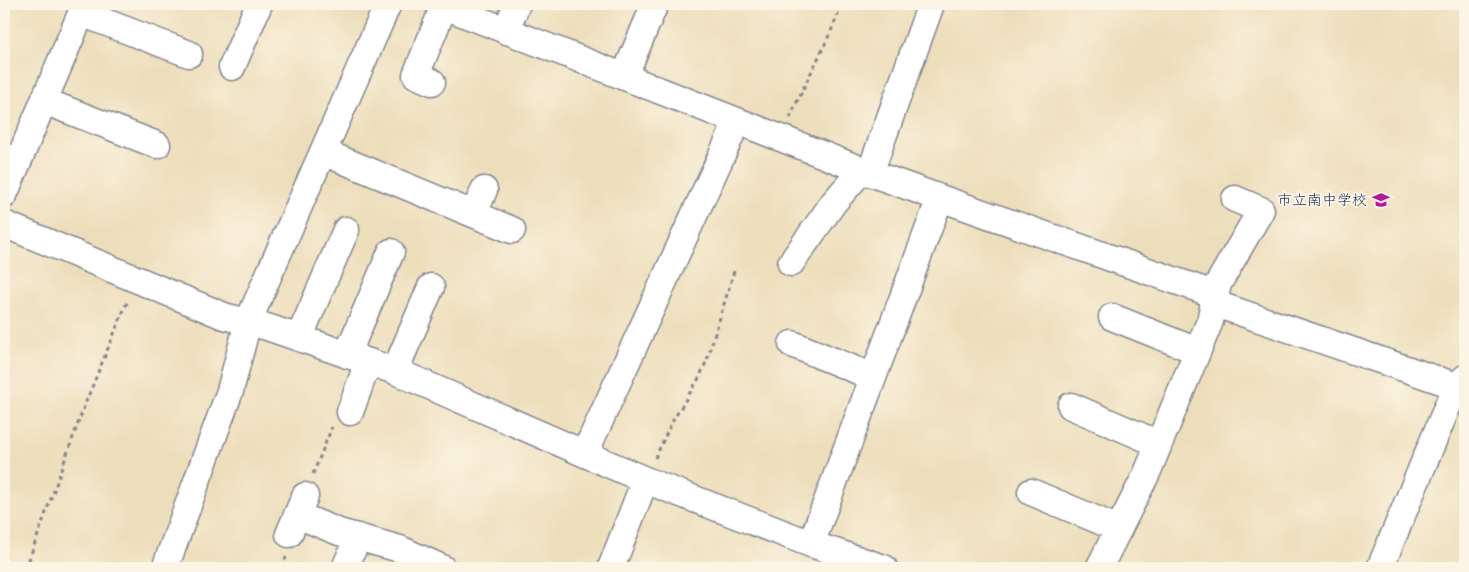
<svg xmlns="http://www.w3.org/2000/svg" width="1469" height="572" viewBox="0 0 1469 572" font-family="'Playpen Sans','Klee One',sans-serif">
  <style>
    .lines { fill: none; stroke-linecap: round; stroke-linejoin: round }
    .minor-casing { stroke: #84868c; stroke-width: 29 }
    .path { stroke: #84868c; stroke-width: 3; stroke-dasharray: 4 4; stroke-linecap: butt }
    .minor { stroke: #fff; stroke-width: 26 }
    .labels { text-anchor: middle; stroke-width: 4; stroke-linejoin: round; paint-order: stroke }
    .poi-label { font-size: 15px; fill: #1b2f5e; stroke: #fcf5e5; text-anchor: end }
  </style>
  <rect width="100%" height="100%" fill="#fcf5e5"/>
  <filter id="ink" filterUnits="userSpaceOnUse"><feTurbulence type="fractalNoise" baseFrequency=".02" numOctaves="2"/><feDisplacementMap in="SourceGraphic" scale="10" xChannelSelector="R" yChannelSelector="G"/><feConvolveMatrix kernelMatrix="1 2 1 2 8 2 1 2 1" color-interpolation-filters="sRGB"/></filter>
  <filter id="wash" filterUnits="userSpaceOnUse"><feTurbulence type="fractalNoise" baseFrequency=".0096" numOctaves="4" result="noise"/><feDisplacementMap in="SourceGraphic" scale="20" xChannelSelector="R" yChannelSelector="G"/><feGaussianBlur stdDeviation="1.12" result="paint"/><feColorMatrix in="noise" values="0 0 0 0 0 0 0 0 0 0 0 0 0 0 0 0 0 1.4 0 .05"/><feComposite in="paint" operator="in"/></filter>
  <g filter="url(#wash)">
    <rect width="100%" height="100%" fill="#eddebb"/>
  </g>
  <g filter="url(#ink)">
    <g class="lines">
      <g class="minor-casing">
        <path id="minor" d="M439,4L862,170L940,198L811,544
          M81,13L189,54
          M506,31L517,4
          M232,67L259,4
          M624,77L655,4
          M432,82L416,75L444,6
          M44,101L157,145
          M323,152L512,230
          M870,173L931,4
          M4,195L85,4
          M940,198L1216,295
          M474,214L484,190
          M4,224L224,316L267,327L395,371L645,480L811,544L884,568
          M791,263L834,202L862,170
          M1213,303L1456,386
          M1112,317L1197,351
          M299,338L346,230
          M792,344L873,377
          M347,355L391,252
          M395,371L431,287
          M1071,406L1159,444
          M350,412L368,362
          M585,453L737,122
          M1031,492L1119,529
          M297,515L339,532L400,549L442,568
          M289,534L305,496
          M165,568L230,391L248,322L388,4
          M345,568L358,537
          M611,568L645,480
          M1099,568L1147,473L1210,321L1218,284L1261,210L1235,199
          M1380,568L1456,386L1465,378"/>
      </g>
      <path class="path" d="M790,118C806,79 828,43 842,4
        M655,458L672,422L699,378L707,360L735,268
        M313,474L332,427
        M26,568L85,404L128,300
        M282,568L286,557"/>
      <use href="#minor" class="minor"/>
    </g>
  </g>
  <defs>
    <g id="school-bare" transform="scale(1.35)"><path d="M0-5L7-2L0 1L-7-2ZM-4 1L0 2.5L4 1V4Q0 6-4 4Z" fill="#b5179e" stroke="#fcf5e5" stroke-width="2.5" paint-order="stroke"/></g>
  </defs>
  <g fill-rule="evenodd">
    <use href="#school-bare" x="1381" y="200"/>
  </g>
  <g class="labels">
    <g class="poi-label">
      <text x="1367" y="205">市立南中学校</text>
    </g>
  </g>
  <rect width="1469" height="572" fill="none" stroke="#fcf5e5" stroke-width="20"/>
</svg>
